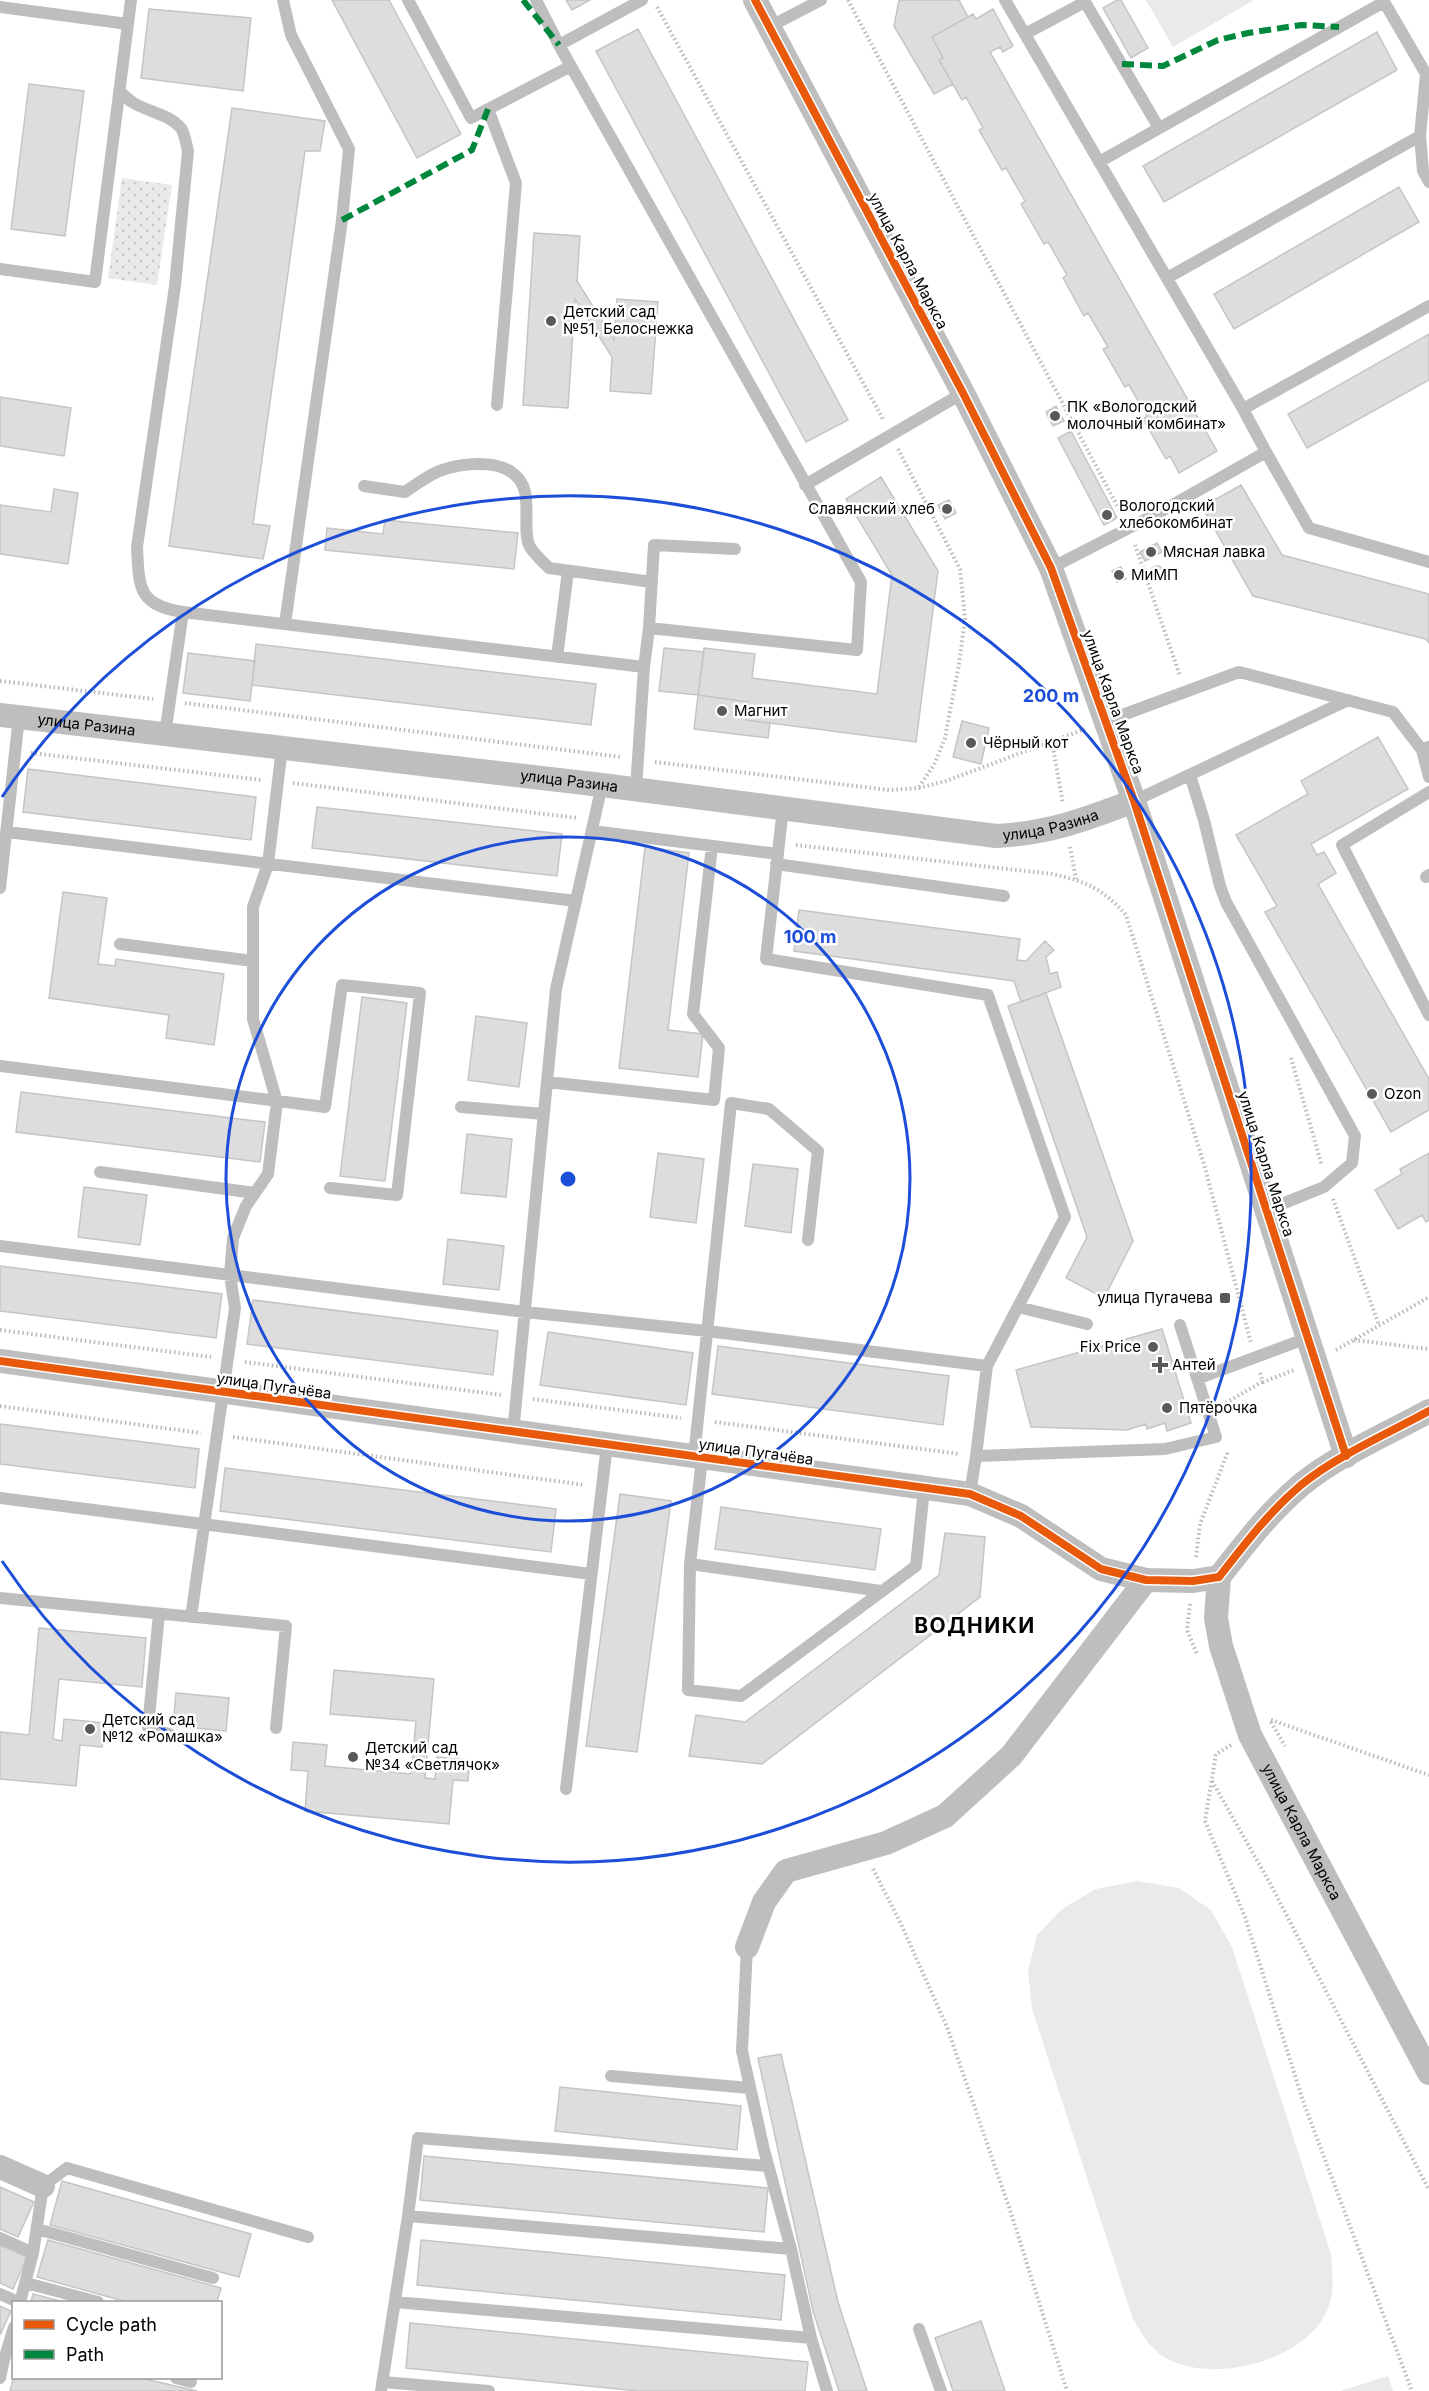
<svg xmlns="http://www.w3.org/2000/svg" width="1429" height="2391" viewBox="0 0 1429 2391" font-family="Inter,sans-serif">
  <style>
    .green { fill: #eaeaea }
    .park { fill: url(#park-dots) }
    .building { fill: #ddd; stroke: #c5c5c5; stroke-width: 1.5 }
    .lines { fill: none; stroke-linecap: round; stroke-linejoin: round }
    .path { stroke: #b8b8b8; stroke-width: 4; stroke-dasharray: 1.5 3; stroke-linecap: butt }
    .lane { stroke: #bebebe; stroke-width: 12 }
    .street { stroke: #bebebe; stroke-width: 24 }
    .quiet { stroke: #00873e; stroke-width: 6; stroke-dasharray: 12 6; stroke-linecap: butt }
    .cycleway-casing { stroke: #fff; stroke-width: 11 }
    .cycleway { stroke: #e8590c; stroke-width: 8 }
    .ring { fill: none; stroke: #1d4ed8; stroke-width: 3 }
    .poi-dot { fill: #595959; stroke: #fff; stroke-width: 2 }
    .labels { text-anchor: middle; stroke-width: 5; stroke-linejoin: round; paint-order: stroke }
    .street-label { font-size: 15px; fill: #000; stroke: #fff }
    .poi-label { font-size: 15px; fill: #000; stroke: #fff; text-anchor: start }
    .district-label { font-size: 21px; font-weight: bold; letter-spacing: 1.5px; fill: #000; stroke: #fff }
    .centre { fill: #1d4ed8; stroke: #fff; stroke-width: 3 }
    .ring-label { font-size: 18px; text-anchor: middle; font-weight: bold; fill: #1d4ed8; stroke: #fff; stroke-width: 5; stroke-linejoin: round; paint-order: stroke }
  </style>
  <defs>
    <pattern id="park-dots" width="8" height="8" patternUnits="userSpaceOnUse" patternTransform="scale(1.5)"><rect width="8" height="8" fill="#eaeaea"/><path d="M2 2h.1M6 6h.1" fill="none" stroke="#c7c7c7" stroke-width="1.8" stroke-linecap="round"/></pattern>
  </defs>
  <rect width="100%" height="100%" fill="#fff"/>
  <path class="green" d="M1146,0H1254L1173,47Z
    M1137,1881L1179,1888L1211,1910L1232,1947L1331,2254C1333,2280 1336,2297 1322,2320C1293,2366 1194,2388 1154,2349C1145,2341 1139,2328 1133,2319L1032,2009L1028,1971L1037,1935L1062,1909L1096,1889Z
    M1388,2376L1393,2391H1340Z"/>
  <path class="park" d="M122,178L172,185L157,285L108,278Z"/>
  <path class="building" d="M332,0H389L461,134L417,158Z
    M566,0H590L572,10Z
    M899,0H959L968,17L932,37L943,58L939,60L953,84L934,94L894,26Z
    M1117,0H1121L1148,48L1131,58L1103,8Z
    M149,9L251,18L243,91L141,78Z
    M993,9L1013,46L1003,52L1000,47L990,52L1217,451L1179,473L1170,456L1166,459L1143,419L1147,416L1129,385L1125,387L1103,349L1108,347L1088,313L1084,316L1063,278L1067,275L1048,242L1044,244L1021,204L1025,201L1006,168L1002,170L979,130L983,128L966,97L962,100L939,60L943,58L932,37L973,14L976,19Z
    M638,29L848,420L806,442L596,51Z
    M1377,32L1397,70L1164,202L1143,166Z
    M29,84L84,91L65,236L11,229Z
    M232,108L325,121L320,151H305L253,524L270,526L263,559L169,546Z
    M1399,187L1419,222L1234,329L1214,294Z
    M534,233L580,236L577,281L614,340L617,299L658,302L651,394L610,391L612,357L575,299L568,408L523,405Z
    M1429,334V380L1307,448L1288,414Z
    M0,397L71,408L64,456L0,446Z
    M1056,406L1064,421L1053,426L1046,412Z
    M1071,431L1117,518L1104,525L1058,438Z
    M881,477L938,571L916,742L746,720L748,702L698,695L704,648L755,654L752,678L877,694L892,575L846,499Z
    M1241,485L1282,555L1429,594V643L1426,639L1253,596L1202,507Z
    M54,489L78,493L68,564L0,554V505L51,512Z
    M949,500L956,513L945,519L938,505Z
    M385,520L518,533L514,569L325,550L327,528L383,534Z
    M1157,543L1162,552L1145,561L1140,552Z
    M1150 573a7 7 0 1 1 14 0a7 7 0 1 1-14 0Z
    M1121,567L1126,579L1117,582L1112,571Z
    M256,644L596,684L591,725L252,685Z
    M664,648L704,652L698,695L659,691Z
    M188,653L255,661L250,701L183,693Z
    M698,695L748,702L746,720L770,723L768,738L694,729Z
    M962,721L989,728L981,764L953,757Z
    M1378,737L1408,789L1311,844L1317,855L1324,852L1336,873L1318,884L1429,1079V1110L1391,1132L1265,912L1277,906L1236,835L1308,794L1301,781Z
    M28,769L256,797L251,840L23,812Z
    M317,807L562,834L557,876L312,848Z
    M645,847L689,853L668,1030L703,1034L698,1077L619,1068Z
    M63,892L107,898L98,964L115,966L116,959L224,974L214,1045L166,1038L169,1015L49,998Z
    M799,910L1020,939L1017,960L1026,961L1045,941L1054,950L1046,957L1050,974L1057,972L1061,987L1021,1002L1014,981L794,951Z
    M1046,993L1133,1241L1104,1298L1066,1278L1087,1237L1008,1006Z
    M362,997L407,1003L385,1181L340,1176Z
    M476,1016L527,1023L519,1087L468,1080Z
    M21,1092L265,1122L260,1162L16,1132Z
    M467,1134L512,1139L506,1197L461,1193Z
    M658,1153L704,1159L696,1223L650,1217Z
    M1429,1153V1220L1426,1222L1422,1215L1398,1229L1375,1190L1402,1174L1400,1169Z
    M753,1164L798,1169L791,1233L745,1226Z
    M84,1187L147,1195L140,1245L78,1237Z
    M448,1239L504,1246L499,1290L443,1284Z
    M0,1266L222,1294L216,1338L0,1311Z
    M253,1300L498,1331L493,1375L247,1344Z
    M1162,1329L1191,1423L1167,1431L1165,1423L1147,1429L1146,1424L1127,1430L1031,1427L1016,1370Z
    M548,1332L693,1353L686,1405L540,1385Z
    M718,1346L949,1376L943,1425L712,1394Z
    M0,1424L199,1449L195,1488L0,1464Z
    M225,1468L556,1509L551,1552L220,1511Z
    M620,1494L671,1501L637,1752L586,1746Z
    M721,1507L881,1529L875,1570L715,1549Z
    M945,1533L985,1537L980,1597L762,1764L689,1756L696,1715L745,1722L939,1575Z
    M39,1628L146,1638L142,1687L59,1679L53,1739L62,1741L64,1719L105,1723L102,1747L80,1745L76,1786L0,1779V1732L29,1735Z
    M334,1670L434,1679L425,1778L435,1779L437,1757L470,1760L468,1781L453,1780L449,1824L305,1811L308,1771L291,1770L293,1742L327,1745L325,1766L411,1774L416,1721L330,1714Z
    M176,1693L229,1698L226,1731L173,1726Z
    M781,2054L838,2302L867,2391H839L813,2311L758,2058Z
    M560,2087L741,2106L737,2150L555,2131Z
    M424,2156L768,2188L764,2232L420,2200Z
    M62,2181L251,2234L239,2277L50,2225Z
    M0,2187L34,2202L18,2237L0,2229Z
    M48,2240L221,2288L217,2302H127L37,2277Z
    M421,2240L785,2275L781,2320L417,2285Z
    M0,2245L27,2257L13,2289L0,2283Z
    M33,2294L64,2302H31Z
    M0,2306L11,2311L0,2335Z
    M981,2321L1005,2391H953L935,2338Z
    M410,2323L808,2362L805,2391H639L406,2368Z
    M14,2377L141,2378L197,2391H10Z"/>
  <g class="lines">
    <path class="path" d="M848,0L1121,513
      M657,7L884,421
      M898,449L960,569L965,619L959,664L945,738L934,765L919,787
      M1135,545L1180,676
      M0,681L153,699
      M185,703L621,757
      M1052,742L1063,804
      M31,753L262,780
      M655,762L889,790L919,788L946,781L1085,729
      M293,783L577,818
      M796,845L1052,874C1085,881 1104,889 1126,915L1204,1164L1251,1343
      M1070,847L1076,879
      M1291,1058L1322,1166
      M1333,1199L1379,1325
      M0,1330L211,1357
      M1354,1340L1429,1349
      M1336,1350L1429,1297
      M245,1362L502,1395
      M1260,1373L1263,1382L1294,1370
      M533,1399L681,1418
      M1222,1405L1262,1382
      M0,1406L201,1433
      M715,1422L960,1454
      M233,1437L585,1485
      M1196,1557L1200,1524L1227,1454V1450
      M1190,1604L1187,1630L1197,1654
      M1271,1720L1429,1775
      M1271,1722L1285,1746
      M1231,1745L1216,1754L1205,1821L1245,1917L1303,2101L1412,2391
      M1212,1781L1271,1885L1429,2190
      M873,1869L901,1924L947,2027L1011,2213L1067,2391"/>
    <path class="lane" d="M283,0L291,35L349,149L342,220L285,624
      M408,0L471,118L571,66
      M536,0L559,45
      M1005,0L1243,409L1266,452L1162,511L1051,568
      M1383,0L1426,74L1420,136
      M0,7L128,24
      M769,27L821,0
      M1025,34L1085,2L1159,128
      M120,91C137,113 164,109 181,128C185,134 186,144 188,151L175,286L137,547C139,588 138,605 183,612
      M488,109L516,183L497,405
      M1099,162L1384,2
      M0,269L95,282L131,0
      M1167,278L1420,136L1423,171L1429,182
      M1243,409L1429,306
      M1266,452L1309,528L1429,562
      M805,485L963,393
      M364,486L405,492C415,485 426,477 437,472C463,461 517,456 525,492C529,507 523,536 530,547C535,555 543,562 549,568L652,582
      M649,628L654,545L735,549
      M557,657L568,571
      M1106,721L1239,672L1393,712L1422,750
      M165,734L183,612L644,667
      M1428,747L1422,750L1429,777
      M1190,775L1204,820L1220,886L1226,902L1355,1136L1352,1163L1324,1187L1267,1210
      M636,789L644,667L649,628L857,650L861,582L559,45L642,0
      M1429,792L1342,845L1429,1015
      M1134,801L1348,700
      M783,808L766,959L988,995L1065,1217L987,1366L976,1456L1165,1449L1216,1437L1180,1325
      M592,831L778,854
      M7,832L576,901
      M776,864L1004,896
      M1426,877L1429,875
      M0,888L19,717
      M120,944L253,961
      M0,1066L325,1107L342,985L420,993L397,1195L330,1188
      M547,1082L714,1100L719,1048L693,1014L712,846
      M461,1107L544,1114
      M100,1172L255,1193
      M0,1246L525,1312L707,1331L987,1366
      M1018,1307L1087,1324
      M1197,1379L1307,1338
      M513,1433L556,989L602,785
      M694,1457L731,1103L769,1109L818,1151L808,1240
      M702,1459L690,1564L881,1591
      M970,1494L976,1456
      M0,1498L591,1574
      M690,1564L688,1690L741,1696L916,1566L924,1489
      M0,1598L286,1626L276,1728
      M159,1614L148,1727L171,1735
      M191,1617L235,1308L230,1275L233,1238L246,1206L268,1174L277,1102L253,1019V907L268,864L282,748
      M566,1789L607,1445
      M747,1947L742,2051L764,2150L791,2249L811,2338L827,2391
      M611,2076L750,2088
      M408,2216L791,2249
      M37,2229L213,2278
      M0,2238L33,2253
      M26,2283L98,2302
      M0,2294L18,2302
      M20,2302L33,2253L43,2186L67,2168L308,2237
      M395,2302L811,2338
      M919,2329L941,2391
      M0,2358L4,2360L14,2327
      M0,2378L4,2360
      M176,2378L191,2382
      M383,2382L489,2391
      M381,2391L408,2216L418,2138L768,2166"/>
    <g class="street">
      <path d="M755,0L963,393L1051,568L1134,801L1346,1456"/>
      <path id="s1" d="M0,715L602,785L996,836C1050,833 1084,820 1134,801"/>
      <path d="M0,1361L970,1494L1021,1516L1101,1569L1146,1580L1193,1581L1219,1577C1245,1544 1269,1512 1301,1485C1336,1456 1389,1433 1429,1411"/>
      <path id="s2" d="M1219,1577L1216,1618L1221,1646L1250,1735L1429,2073"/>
      <path d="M747,1947L764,1902L786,1871L886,1843L945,1816L1011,1756L1146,1580"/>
      <path d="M0,2167L43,2186"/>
    </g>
    <path class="quiet" d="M523,0L559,45
      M1122,64L1163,66L1218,40L1248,33L1301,25L1339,27
      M342,220L472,150L488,109"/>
    <g class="cycleway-casing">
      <path id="cycleway" d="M755,0L963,393L1051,568L1134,801L1346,1456
        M0,1361L970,1494L1021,1516L1101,1569L1146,1580L1193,1581L1219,1577C1245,1544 1269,1512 1301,1485C1336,1456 1389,1433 1429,1411"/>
    </g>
    <use href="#cycleway" class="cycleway"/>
  </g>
  <g class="ring">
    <circle cx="568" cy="1179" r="342"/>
    <path d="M2 797A683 683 0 1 1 2 1561"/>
  </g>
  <g class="poi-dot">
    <circle cx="551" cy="321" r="6"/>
    <circle cx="1055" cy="416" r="6"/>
    <circle cx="947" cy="509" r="6"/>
    <circle cx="1107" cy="515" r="6"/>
    <circle cx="1151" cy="552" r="6"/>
    <circle cx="1119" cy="575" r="6"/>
    <circle cx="722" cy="711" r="6"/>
    <circle cx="971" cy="743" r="6"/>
    <circle cx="1372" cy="1094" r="6"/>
    <rect x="1219" y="1292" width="12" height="12" rx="3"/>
    <circle cx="1153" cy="1347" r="6"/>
    <path d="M1157 1356h6v6h6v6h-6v6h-6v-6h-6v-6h6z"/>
    <circle cx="1167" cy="1408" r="6"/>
    <circle cx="90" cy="1729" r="6"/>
    <circle cx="353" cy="1757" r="6"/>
  </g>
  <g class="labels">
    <g class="street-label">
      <text transform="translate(908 261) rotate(62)" y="5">улица Карла Маркса</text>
      <text transform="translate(1113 702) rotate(70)" y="5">улица Карла Маркса</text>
      <text dy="5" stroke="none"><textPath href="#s1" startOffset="87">улица Разина</textPath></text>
      <text dy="5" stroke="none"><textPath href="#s1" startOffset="573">улица Разина</textPath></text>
      <text dy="5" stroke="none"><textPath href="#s1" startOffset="1059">улица Разина</textPath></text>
      <text transform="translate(1266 1164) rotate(72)" y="5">улица Карла Маркса</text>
      <text transform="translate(274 1386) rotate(8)" y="5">улица Пугачёва</text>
      <text transform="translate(756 1452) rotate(8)" y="5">улица Пугачёва</text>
      <text dy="5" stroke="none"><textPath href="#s2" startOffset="273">улица Карла Маркса</textPath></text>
    </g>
    <g class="poi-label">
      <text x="563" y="317">Детский сад<tspan x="563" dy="17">№51, Белоснежка</tspan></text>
      <text x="1067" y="412">ПК «Вологодский<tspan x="1067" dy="17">молочный комбинат»</tspan></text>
      <text x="1119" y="511">Вологодский<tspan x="1119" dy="17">хлебокомбинат</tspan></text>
      <text x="935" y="514" text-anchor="end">Славянский хлеб</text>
      <text x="1163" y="557">Мясная лавка</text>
      <text x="1131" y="580">МиМП</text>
      <text x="734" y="716">Магнит</text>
      <text x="983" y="748">Чёрный кот</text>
      <text x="1384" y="1099">Ozon</text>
      <text x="1213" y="1303" text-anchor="end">улица Пугачева</text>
      <text x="1141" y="1352" text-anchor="end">Fix Price</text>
      <text x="1172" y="1370">Антей</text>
      <text x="1179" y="1413">Пятёрочка</text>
      <text x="102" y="1725">Детский сад<tspan x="102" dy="17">№12 «Ромашка»</tspan></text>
      <text x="365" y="1753">Детский сад<tspan x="365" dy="17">№34 «Светлячок»</tspan></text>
    </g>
    <g class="district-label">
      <text x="975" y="1633">ВОДНИКИ</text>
    </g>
  </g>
  <circle cx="568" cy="1179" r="9" class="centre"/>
  <g class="ring-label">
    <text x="1051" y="702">200 m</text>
    <text x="810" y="943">100 m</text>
  </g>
  <rect x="12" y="2301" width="210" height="78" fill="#ffffff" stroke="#999999" stroke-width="1.5"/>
  <rect x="24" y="2320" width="30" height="9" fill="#e8590c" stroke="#999999" stroke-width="1.5"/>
  <text x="66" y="2331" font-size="18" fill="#000000">Cycle path</text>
  <rect x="24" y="2350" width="30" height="9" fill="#00873e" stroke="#999999" stroke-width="1.5"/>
  <text x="66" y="2361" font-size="18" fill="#000000">Path</text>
</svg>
